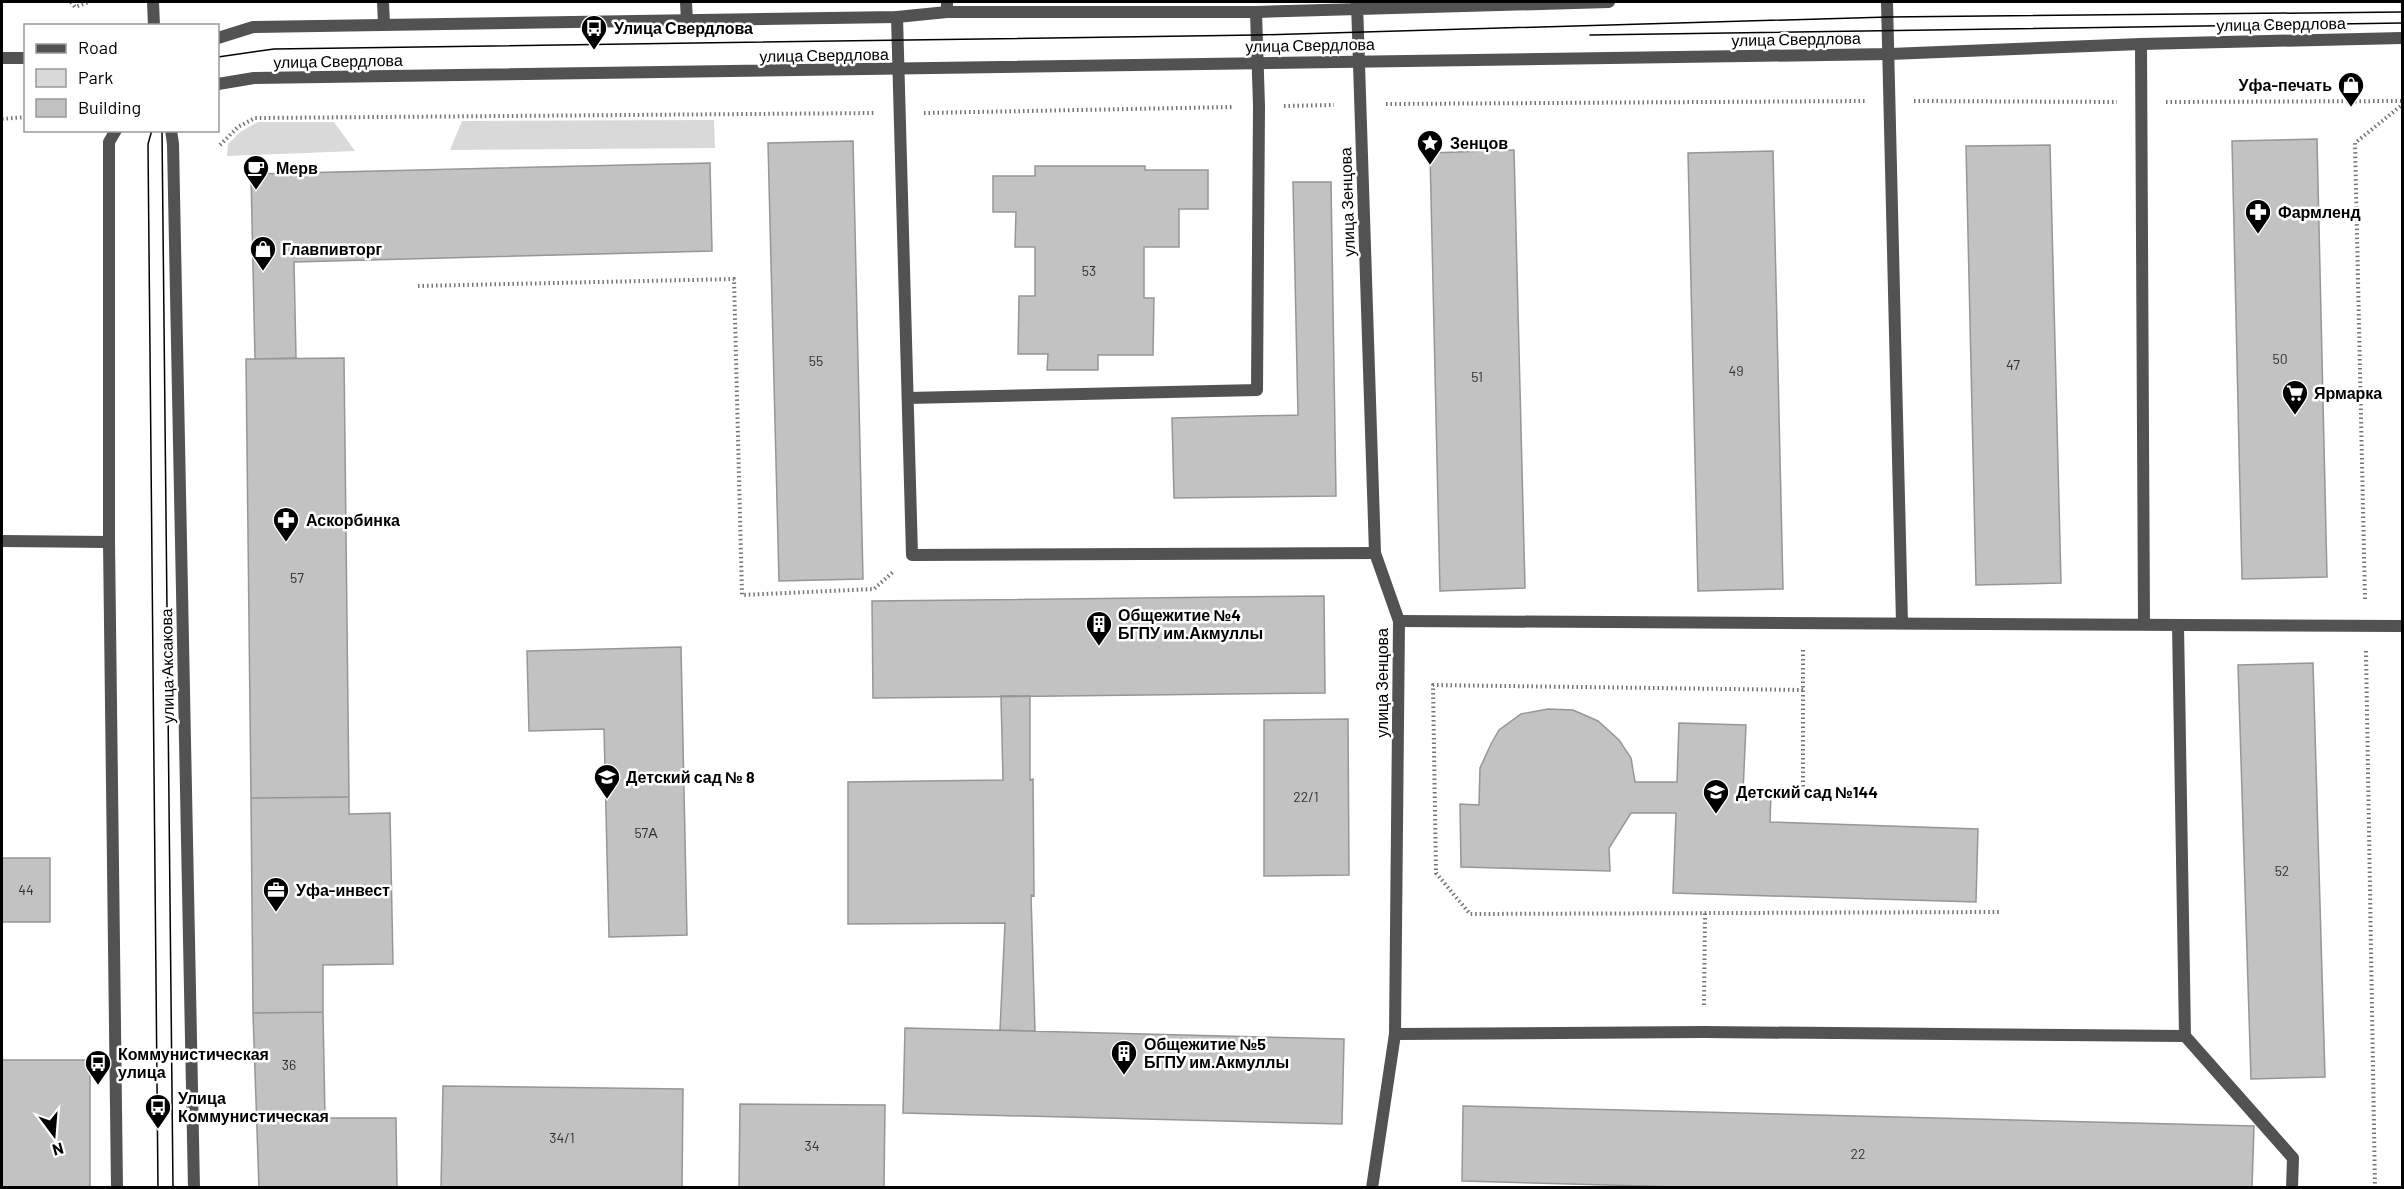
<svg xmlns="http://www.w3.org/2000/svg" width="2404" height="1189" viewBox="0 0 2404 1189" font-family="Barlow,sans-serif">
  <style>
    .green { fill: #d9d9d9 }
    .building { fill: #c2c2c2; stroke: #969696; stroke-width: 1.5 }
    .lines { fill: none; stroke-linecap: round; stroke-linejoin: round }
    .path { stroke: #747474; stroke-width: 4; stroke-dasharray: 1.5 3; stroke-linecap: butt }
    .service { stroke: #525252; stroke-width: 12 }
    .minor { stroke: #525252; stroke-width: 12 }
    .tertiary { stroke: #525252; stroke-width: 12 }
    .tram { stroke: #000; stroke-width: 1.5 }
    .labels { text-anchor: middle; stroke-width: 5; stroke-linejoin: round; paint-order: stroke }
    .number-label { font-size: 14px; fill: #303030 }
    .street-label { font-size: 16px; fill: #000; stroke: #fff }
    .poi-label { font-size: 16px; font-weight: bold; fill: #000; stroke: #fff; text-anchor: start }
  </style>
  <rect width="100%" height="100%" fill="#fff"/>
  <path class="green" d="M714,120L715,148L450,150L462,121Z
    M258,122H334L355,151L227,156L228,144L240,132Z"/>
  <path class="building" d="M2317,139L2327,577L2242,579L2232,141Z
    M853,141L863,579L779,581L768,143Z
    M2050,145L2061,583L1976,585L1966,146Z
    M1514,150L1525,588L1440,591L1430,153Z
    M1773,151L1783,589L1698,591L1688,153Z
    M710,163L712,251L294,262L296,358L255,359L251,174Z
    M1035,166H1145V170H1208V209H1179V247H1144V298H1154L1153,355H1098V370H1047L1048,354H1018L1019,296H1035V247H1015L1016,212H993V176H1035Z
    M1293,182H1331L1336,496L1174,498L1172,418L1298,415Z
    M344,358L349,797L251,798L246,359Z
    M1324,596L1325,693L873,698L872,601Z
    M681,647L687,935L609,937L604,729L529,731L527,651Z
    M2313,663L2325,1077L2251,1079L2238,665Z
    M1001,696H1030V780L1033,779L1034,896L1031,895L1035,1031L1000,1030L1005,923L848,924V782L1003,780Z
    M1548,709L1573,710L1598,721L1619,740L1631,758L1635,782H1677L1679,723L1746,725L1743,792L1771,793L1770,822L1978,829L1976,902L1673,893L1676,813H1631L1609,848L1610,871L1461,867L1460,804L1479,805L1480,768L1491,744L1499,730L1521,714Z
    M1348,719L1349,875L1264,876V720Z
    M349,797V814L390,813L393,964L323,965V1012L253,1013L251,798Z
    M2,858H50V922H2Z
    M323,1012L325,1118H396L397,1188H259L253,1013Z
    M905,1028L1344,1039L1342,1124L903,1113Z
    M2,1060H90V1188H2Z
    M443,1086L683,1089L682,1188H441Z
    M740,1104L885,1105L884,1188H739Z
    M1463,1106L2254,1126L2252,1188H1716L1462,1181Z"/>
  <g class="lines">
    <path class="path" d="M71,2L75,7L89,2
      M1914,101L2117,102
      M2166,102L2402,101
      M1386,104L1865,101
      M1284,106L1334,105
      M924,113L1232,107
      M2,119L26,117
      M220,145L238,127L255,118L875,113
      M418,286L734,279L742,595L874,589L893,572
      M2365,599L2355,143L2402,105
      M1803,650V787
      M2366,651L2375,1188
      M1803,690L1433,685L1436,873L1470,914L1999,912
      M1704,1005L1705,913"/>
    <path class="service" d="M383,2L384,24
      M686,2L687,22
      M947,2V12
      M1887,2L1902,623
      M897,17L912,555L1375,553
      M2141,44L2144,624
      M908,398L1257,390L1259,106L1256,12
      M2,541L109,542
      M1399,621L2402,626
      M2178,625L2185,1036L2293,1158L2292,1188
      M1395,1034L1704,1032L2185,1036"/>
    <path class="minor" d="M1357,3L1375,553L1399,621L1395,1034L1372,1188
      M218,38L253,27L897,17L947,12H1256L1609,2
      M2,58H26"/>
    <path class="tertiary" d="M153,2L154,26
      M218,84L254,78L1890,54L2141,44L2402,38
      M116,130L109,142V542L117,1188
      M171,130L173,144L194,1188"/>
    <path class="tram" d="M1590,35L2402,23
      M218,57L274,49L1257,35L1888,17L2402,12
      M152,130L148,144L158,1188
      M162,130L173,1188"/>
  </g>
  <defs>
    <g id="bus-pin" transform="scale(1.35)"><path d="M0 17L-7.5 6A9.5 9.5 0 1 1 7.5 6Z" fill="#000" stroke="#fff"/><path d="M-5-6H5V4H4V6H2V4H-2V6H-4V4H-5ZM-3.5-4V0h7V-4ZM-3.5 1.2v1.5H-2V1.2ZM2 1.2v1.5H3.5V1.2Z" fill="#fff"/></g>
    <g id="shop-pin" transform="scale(1.35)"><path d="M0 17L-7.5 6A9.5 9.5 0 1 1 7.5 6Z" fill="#000" stroke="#fff"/><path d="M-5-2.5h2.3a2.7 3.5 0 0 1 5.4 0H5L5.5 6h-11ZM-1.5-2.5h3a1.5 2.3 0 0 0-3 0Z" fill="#fff"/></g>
    <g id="sight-pin" transform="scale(1.35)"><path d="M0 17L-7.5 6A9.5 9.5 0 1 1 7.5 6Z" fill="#000" stroke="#fff"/><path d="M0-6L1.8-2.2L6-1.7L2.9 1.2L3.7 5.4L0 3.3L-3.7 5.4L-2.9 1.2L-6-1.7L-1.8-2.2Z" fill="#fff"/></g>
    <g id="cafe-pin" transform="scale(1.35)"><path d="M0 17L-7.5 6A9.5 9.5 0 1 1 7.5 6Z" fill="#000" stroke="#fff"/><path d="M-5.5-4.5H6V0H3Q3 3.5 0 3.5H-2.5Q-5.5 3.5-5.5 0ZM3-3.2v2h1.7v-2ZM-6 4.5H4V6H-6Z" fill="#fff"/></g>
    <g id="pharmacy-pin" transform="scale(1.35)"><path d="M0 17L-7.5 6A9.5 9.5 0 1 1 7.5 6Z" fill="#000" stroke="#fff"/><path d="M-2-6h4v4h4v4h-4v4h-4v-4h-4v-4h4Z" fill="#fff"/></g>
    <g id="supermarket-pin" transform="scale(1.35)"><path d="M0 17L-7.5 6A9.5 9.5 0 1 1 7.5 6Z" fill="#000" stroke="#fff"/><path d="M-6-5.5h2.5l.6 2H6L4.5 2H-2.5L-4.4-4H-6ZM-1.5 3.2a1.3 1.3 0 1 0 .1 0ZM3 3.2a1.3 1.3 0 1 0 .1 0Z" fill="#fff"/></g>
    <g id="building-pin" transform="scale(1.35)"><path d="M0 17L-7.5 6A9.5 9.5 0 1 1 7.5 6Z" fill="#000" stroke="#fff"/><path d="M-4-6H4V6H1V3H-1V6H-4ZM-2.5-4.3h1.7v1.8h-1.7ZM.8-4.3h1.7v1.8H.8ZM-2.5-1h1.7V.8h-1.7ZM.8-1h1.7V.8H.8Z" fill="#fff"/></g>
    <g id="school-pin" transform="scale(1.35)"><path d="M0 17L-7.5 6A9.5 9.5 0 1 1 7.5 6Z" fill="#000" stroke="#fff"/><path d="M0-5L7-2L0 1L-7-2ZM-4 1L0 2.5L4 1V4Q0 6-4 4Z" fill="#fff"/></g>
    <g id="office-pin" transform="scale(1.35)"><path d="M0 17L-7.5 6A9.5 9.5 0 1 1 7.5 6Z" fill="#000" stroke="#fff"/><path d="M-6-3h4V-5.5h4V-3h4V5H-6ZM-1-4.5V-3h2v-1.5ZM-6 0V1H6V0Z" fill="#fff"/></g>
  </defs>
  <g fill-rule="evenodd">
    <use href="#bus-pin" x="594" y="28"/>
    <use href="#shop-pin" x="2351" y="85"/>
    <use href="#sight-pin" x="1430" y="143"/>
    <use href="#cafe-pin" x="256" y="168"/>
    <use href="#pharmacy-pin" x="2258" y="212"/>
    <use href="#shop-pin" x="263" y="249"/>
    <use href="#supermarket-pin" x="2295" y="393"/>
    <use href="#pharmacy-pin" x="286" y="520"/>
    <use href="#building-pin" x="1099" y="624"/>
    <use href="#school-pin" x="607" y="777"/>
    <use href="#school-pin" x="1716" y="792"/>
    <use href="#office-pin" x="276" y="890"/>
    <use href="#building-pin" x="1124" y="1053"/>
    <use href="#bus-pin" x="98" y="1063"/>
    <use href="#bus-pin" x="158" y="1107"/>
  </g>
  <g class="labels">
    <g class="number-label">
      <text x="1089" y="276">53</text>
      <text x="2280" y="364">50</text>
      <text x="816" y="366">55</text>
      <text x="2013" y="370">47</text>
      <text x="1736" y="376">49</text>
      <text x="1477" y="382">51</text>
      <text x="297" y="583">57</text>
      <text x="1306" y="802">22/1</text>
      <text x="646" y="838">57А</text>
      <text x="2282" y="876">52</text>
      <text x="26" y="895">44</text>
      <text x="289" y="1070">36</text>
      <text x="562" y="1143">34/1</text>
      <text x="812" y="1151">34</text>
      <text x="1858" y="1159">22</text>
    </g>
    <g class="street-label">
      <text transform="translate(2281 24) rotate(-1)" y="6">улица Свердлова</text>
      <text transform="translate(1796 39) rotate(-1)" y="6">улица Свердлова</text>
      <text transform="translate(1310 45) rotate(-1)" y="6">улица Свердлова</text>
      <text transform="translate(824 55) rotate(-1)" y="6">улица Свердлова</text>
      <text transform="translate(338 61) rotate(-1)" y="6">улица Свердлова</text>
      <text transform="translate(1347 202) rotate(-92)" y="6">улица Зенцова</text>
      <text transform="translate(167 666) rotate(-91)" y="6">улица Аксакова</text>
      <text transform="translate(1382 683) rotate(-90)" y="6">улица Зенцова</text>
    </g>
    <g class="poi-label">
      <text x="614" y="34">Улица Свердлова</text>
      <text x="2332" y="91" text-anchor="end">Уфа-печать</text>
      <text x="1450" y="149">Зенцов</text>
      <text x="276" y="174">Мерв</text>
      <text x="2278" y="218">Фармленд</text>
      <text x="282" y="255">Главпивторг</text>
      <text x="2314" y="399">Ярмарка</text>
      <text x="306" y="526">Аскорбинка</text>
      <text x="1118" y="621">Общежитие №4<tspan x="1118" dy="18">БГПУ им.Акмуллы</tspan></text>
      <text x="626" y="783">Детский сад № 8</text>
      <text x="1736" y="798">Детский сад №144</text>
      <text x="296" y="896">Уфа-инвест</text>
      <text x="1144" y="1050">Общежитие №5<tspan x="1144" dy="18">БГПУ им.Акмуллы</tspan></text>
      <text x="118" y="1060">Коммунистическая<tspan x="118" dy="18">улица</tspan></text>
      <text x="178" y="1104">Улица<tspan x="178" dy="18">Коммунистическая</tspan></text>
    </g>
  </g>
  <rect width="2404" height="1189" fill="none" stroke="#000000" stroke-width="6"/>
  <rect x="24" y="24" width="195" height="108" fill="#ffffff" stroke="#999999" stroke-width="1.5"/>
  <rect x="36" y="44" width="30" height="9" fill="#525252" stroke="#999999" stroke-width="1.5"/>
  <text x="78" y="54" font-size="18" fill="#000000">Road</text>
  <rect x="36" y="69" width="30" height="18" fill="#d9d9d9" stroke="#999999" stroke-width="1.5"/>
  <text x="78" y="84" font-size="18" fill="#000000">Park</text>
  <rect x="36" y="99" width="30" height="18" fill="#c2c2c2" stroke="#999999" stroke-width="1.5"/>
  <text x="78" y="114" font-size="18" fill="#000000">Building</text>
  <g transform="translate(54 1135) rotate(164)" stroke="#ffffff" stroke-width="4.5" paint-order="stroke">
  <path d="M0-4.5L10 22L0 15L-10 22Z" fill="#000000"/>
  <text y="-9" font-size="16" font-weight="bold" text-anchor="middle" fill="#000000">N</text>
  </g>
</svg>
